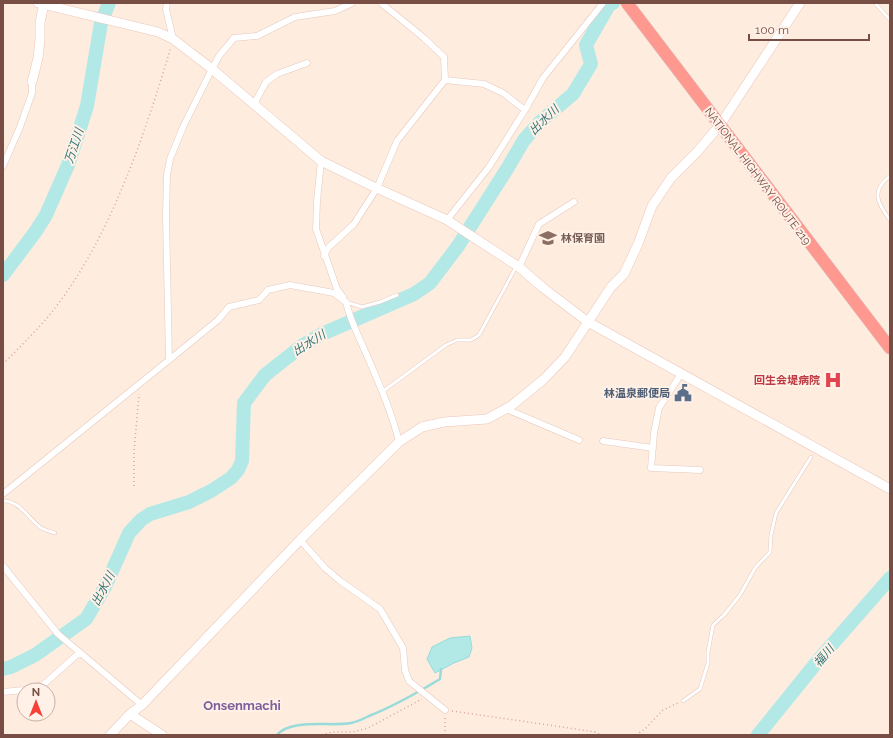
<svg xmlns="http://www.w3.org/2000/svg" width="893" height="738" viewBox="0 0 893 738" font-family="Raleway,'Noto Sans JP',sans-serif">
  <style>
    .water { fill: #b2e9e7; stroke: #97dcda }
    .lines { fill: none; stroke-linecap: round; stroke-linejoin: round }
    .stream { stroke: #97dcda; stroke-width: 2.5 }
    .river { stroke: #b2e9e7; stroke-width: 14 }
    .lane-casing { stroke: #e5c8bd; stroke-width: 4 }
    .street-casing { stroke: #e5c8bd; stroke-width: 7 }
    .secondary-casing { stroke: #ebc7b9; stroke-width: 10 }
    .highway-casing { stroke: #d9cdcb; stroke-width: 13 }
    .path { stroke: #dba597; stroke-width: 1.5; stroke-dasharray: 1 3; stroke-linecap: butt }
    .lane { stroke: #fff; stroke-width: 3 }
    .street { stroke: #fff; stroke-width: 6 }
    .secondary { stroke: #fff; stroke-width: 9 }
    .highway { stroke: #ff988f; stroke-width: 12 }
    .labels { text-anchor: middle; stroke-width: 4; stroke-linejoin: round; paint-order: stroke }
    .street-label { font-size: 11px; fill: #774d44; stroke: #fff1e7 }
    .education-label { font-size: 11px; font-weight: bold; fill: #785e54; stroke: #fff1e7; text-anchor: start }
    .health-label { font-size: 11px; font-weight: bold; fill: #be3a42; stroke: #fff1e7; text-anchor: end }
    .service-label { font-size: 11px; font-weight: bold; fill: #4e5e75; stroke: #fff1e7; text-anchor: end }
    .water-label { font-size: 12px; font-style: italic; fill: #347776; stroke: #fff1e7 }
    .quarter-label { font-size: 13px; font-weight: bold; fill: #7c5f9b; stroke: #fff1e7 }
  </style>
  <rect width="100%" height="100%" fill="#feecdf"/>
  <path class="water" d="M470,636L472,648L469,657L454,663L435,673L427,659L432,647L450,638Z"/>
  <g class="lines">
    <path class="stream" d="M277,735C291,718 331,727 351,723C357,722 363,719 369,716C394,706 417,693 440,679L441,669"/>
    <path class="river" d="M3,275L36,231L46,215L68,165L87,106L101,23L109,3
      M3,669L11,667L35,655L86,619L105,587L129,533L141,520L150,514L189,502L211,491L231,478L238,470L242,461L244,403L265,375L303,345L322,334L414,294L430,283L458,246L507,169L524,140L540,122L573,94L591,64L586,45L609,5L613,3
      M758,735L821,657L890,578"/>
    <g class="lane-casing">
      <path id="lane" d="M875,3L890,20
        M890,176C870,191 878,204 890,220
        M346,302L362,307L380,302L397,295
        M382,392L446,345L457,340H471L479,335L516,267
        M3,501C19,500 29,519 41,528C45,530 51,532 55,533
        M683,701L700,689L708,663V652L713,625L724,615L740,595L755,568L770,552L771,535L776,513L811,457"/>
    </g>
    <g class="street-casing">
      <path id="street" d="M167,3L166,9L173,39
        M381,3L424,38L444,57L445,80L484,84L503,93L525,110
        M254,104L266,82L277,74L307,63
        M321,161L317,201L316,229L337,289L343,297
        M3,166L20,127L32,93V82
        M447,220L489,167L525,110L543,78L603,3
        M324,256L328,248L354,224L377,188L397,141L445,80
        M519,267L539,224L574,202
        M169,360L218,320L229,307L259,300L268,290L290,285L334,293L346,302C350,320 358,335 365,351C377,379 392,412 399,442
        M681,374L659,408L654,433L651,468L700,470
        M506,409L579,440
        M603,441L653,448
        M3,494L169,360L166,216L167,175L170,159L183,127L212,69L219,56L234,38L257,36L295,17L335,11L352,3
        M300,540L325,568L339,580L380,609L403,648L405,670L409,681L445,710
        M3,566L58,634L142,705
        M24,690L43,685L79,653
        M3,692L24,690"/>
    </g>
    <g class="secondary-casing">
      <path id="secondary" d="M38,3L158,32L173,39L212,69L321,161L372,186L447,220L519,267L542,287L588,322L890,489
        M32,82L38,58L40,39V23L44,3
        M130,714L162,735
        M110,735L130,714L142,705L300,540L399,442L422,427L444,422L487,419L511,406L544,379L565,357L611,287L624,274L638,244L652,206L671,178L697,152L720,125L800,3"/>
    </g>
    <g class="highway-casing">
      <path id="highway" d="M627,3L890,348"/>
    </g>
    <path class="path" d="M3,364C18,349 33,334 47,318C108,245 144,137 171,47
      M134,486V452L139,394
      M452,711L549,725L595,732L601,735
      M322,735L332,732H353L368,728L422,699
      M445,735V717
      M636,735L645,729L663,710L678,703"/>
    <use href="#lane" class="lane"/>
    <use href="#street" class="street"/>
    <use href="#secondary" class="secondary"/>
    <use href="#highway" class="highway"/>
  </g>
  <defs>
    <g id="school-bare" transform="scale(1.38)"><path d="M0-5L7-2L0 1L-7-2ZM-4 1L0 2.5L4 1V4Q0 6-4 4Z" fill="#8d6e63" stroke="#fff1e7" stroke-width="2.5" paint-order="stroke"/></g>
    <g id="hospital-bare" transform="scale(1.38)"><path d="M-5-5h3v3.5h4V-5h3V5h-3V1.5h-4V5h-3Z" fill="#e0444e" stroke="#fff1e7" stroke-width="2.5" paint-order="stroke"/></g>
    <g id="civic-bare" transform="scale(1.38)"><path d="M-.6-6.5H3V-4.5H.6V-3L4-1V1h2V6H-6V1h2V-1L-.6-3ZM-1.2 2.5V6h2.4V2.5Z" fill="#5c6f8a" stroke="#fff1e7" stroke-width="2.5" paint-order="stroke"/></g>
  </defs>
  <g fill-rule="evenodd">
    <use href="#school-bare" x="548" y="238"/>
    <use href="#hospital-bare" x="833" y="380"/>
    <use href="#civic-bare" x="683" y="393"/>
  </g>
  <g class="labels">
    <g class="street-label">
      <text transform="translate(758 176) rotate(53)" y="4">NATIONAL HIGHWAY ROUTE 219</text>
    </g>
    <g class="education-label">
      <text x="561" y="242">林保育園</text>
    </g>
    <g class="health-label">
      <text x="820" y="384">回生会堤病院</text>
    </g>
    <g class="service-label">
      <text x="670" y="397">林温泉郵便局</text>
    </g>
    <g class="water-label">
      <text transform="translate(544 120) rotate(-44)" y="4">出水川</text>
      <text transform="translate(74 146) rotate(-72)" y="4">万江川</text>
      <text transform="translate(309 343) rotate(-32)" y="4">出水川</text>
      <text transform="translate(103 589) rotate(-62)" y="4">出水川</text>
      <text transform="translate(824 656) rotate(-50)" y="4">福川</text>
    </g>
    <g class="quarter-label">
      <text x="242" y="710">Onsenmachi</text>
    </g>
  </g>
  <rect width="893" height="738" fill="none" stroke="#774d44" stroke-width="8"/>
  <g transform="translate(36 702)"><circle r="19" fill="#fff1e7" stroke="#c9afa6"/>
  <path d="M0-3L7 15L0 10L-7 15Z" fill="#f53f37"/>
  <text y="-6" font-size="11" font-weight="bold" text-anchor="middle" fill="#774d44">N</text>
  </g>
  <path d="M749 34v6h120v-6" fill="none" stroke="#774d44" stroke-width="2"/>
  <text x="755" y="34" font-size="12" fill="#774d44" stroke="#fff1e7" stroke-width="3" paint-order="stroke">100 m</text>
</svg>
